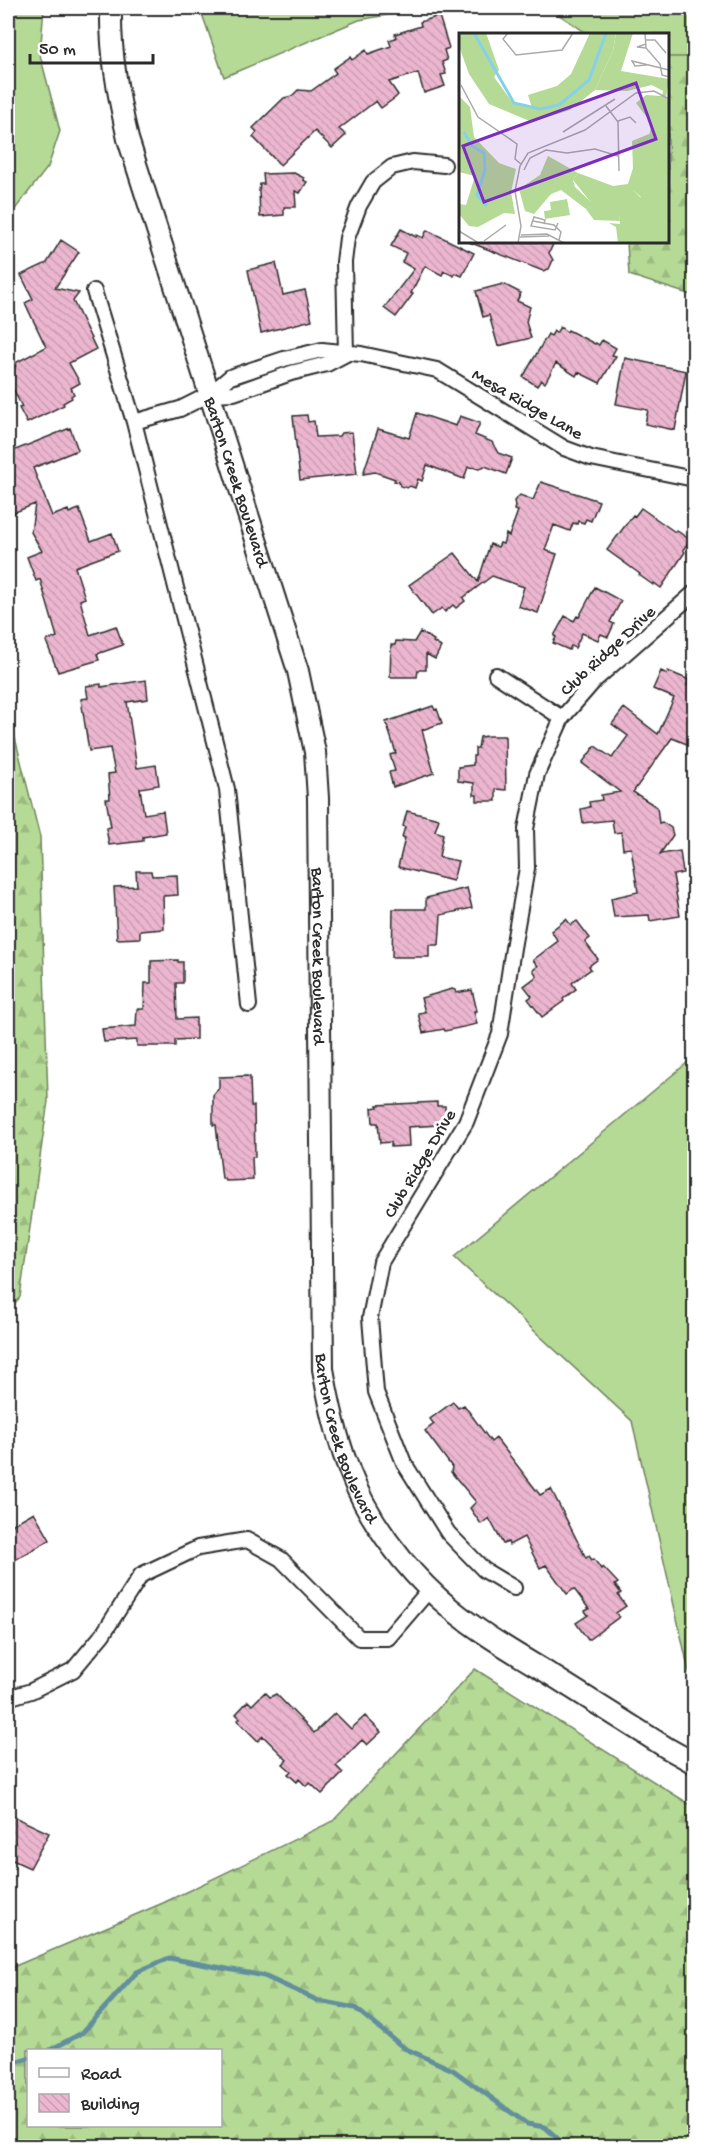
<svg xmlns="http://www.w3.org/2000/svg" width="702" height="2154" viewBox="0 0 702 2154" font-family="'Gochi Hand',sans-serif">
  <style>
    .grass { fill: #b5da95; stroke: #708260; stroke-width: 1.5 }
    .forest { fill: url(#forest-firs); stroke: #708260; stroke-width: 1.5; fill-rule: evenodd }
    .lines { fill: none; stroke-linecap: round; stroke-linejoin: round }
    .stream { stroke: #628f9c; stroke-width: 5 }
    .building { fill: url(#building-back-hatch); stroke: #2b2b2b; stroke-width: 1.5 }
    .street-casing { stroke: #2b2b2b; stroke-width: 18 }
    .secondary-casing { stroke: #2b2b2b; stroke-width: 24 }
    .street { stroke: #fff; stroke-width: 14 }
    .secondary { stroke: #fff; stroke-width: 20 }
    .labels { text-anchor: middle; stroke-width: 6; stroke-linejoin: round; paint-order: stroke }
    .street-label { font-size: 18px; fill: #2b2b2b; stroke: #fff }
    .inset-river { fill: none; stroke: #87d1e8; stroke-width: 3 }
    .inset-road { fill: none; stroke: #aaa; stroke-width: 1.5 }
    .view { fill: #7b2cbf; fill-opacity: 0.15; stroke: #7b2cbf; stroke-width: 3 }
    .inset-edge { fill: none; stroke: #2b2b2b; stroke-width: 3 }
  </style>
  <defs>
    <pattern id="forest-firs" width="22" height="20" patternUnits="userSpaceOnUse" patternTransform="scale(1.5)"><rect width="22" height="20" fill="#b5da95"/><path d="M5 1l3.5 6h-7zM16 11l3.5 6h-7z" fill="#9cbb81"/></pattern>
    <pattern id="building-back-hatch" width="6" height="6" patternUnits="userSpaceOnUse" patternTransform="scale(1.5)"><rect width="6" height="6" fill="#ecb6d0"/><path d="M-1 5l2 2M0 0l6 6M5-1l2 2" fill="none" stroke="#cb9db3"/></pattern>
  </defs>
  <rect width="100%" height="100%" fill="#fff"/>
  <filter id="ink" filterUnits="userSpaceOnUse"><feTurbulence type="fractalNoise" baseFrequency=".0167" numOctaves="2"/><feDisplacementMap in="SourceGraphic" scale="12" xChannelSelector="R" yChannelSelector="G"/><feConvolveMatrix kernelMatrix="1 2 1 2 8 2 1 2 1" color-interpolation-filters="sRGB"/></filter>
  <g filter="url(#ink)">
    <path class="grass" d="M8,8H44L40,55L60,131L48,167L12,213L8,228Z
      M200,8H425L359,20L224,77Z
      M549,8H694V108L668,89V34H588Z
      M694,1057V1693L632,1421L454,1257Z"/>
    <path class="forest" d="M668,57H694V296L629,275L627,242H668Z
      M8,710L40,837L48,1101L20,1297L8,1312Z
      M475,1669L694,1807V2146H8V1969L163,1903L333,1821ZM28,2050H220V2126H28Z"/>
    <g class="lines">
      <path class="stream" d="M50,2050L82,2033L137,1972L169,1958L264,1976L319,2001L355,2008L404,2048L453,2070L527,2124L545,2127L566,2146
        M8,2064L28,2058"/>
    </g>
    <path class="building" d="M439,16L449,48L444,50L447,60L442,62L446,74L441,75L445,86L424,93L418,73L389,82L398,95L395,98L381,108L376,101L339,129L346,135L332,148L315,131L280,165L253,137L257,132L253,128L284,98L292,96L298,90L311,91L336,73L333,69L350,57L352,60L366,50L368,54L391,46L389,40L396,38L395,34L421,26L420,22Z
      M294,173L304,178L303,180L307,182L300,193L295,191L296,207H284V215L260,217L259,191L260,184H264L263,174Z
      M401,229L416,237L417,235L423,238L427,230L474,253L462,276L455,273L454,276L444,271L442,275L425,266L411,293L413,294L396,317L384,308L414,269L402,262L406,253L391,246Z
      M61,240L79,252L55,288L79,293L73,301L96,349L69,363L80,383L71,388L74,394L71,396L72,398L63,403L64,405L27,423L19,408L22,407L9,380L17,362L46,347L25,303L33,299L21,275L47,263Z
      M469,242H554L549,253L553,260L549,269L543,271Z
      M276,263L283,295L305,290L312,320L261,333L248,270Z
      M503,284L521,293L517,301L530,307L526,322L531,338L498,346L489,315L483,317L476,291Z
      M560,327L567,332L568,330L595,344L596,343L599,345L602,340L616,348L612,355L616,356L600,383L578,372L576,376L556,363L545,383L541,380L537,386L523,377L548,334L551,336L554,331L556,333Z
      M625,358L686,371L675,430L645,424L648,410L616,404Z
      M417,413L456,426L460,416L480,423L475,435L492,442L498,453L512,458L506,474L485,466L480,468L468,467L464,479L427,465L422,481L418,479L415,488L410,486L407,488L400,486L399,482L394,481L395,479L375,472L363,474L378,429L409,438Z
      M307,415L308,422L314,421L316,437L339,436L341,433L352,432L357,474L300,480L293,416Z
      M70,428L78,450L33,468L52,516L68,510L69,513L79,509L91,541L112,533L118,551L75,567L85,598L80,600L90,635L116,626L123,645L97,654L99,660L58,672L46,641L57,637L40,579L36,581L27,557L42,551L31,532L35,504L8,515V453Z
      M541,482L599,501L591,521L586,519L584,523L578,521L577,524L573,523L570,531L554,525L545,550L557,554L538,613L518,606L524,587L492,576L463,598L465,601L456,608L453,605L445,612L442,608L432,615L409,585L455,553L478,582L490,544L498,547L500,543L503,544L506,534L509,536L518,511L514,510L515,506L514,501L520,495L533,500Z
      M641,508L675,532L676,530L690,540L683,550L685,552L661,588L654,583L653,585L639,575L640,574L607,550L633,515L635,516Z
      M595,587L621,601L610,622L614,624L608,637L601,634L598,640L582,633L575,648L571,646L569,650L553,643L556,637L554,636L565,616L574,621L577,616L579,617Z
      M420,632L434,640L433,642L441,647L435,659L426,654V670H418L417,677H390L391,645H395L396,641L414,642Z
      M661,671L667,674L668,671L689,680L687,685L694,688V747L672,738L633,792L657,807L659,823L662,822L671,828L673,835L660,854L680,851L683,873L673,875L680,916L650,921L649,915L614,917L611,898L638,892L631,848L623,849L621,832L614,833L612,820L583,823L581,809L590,807L589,802L602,800L601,795L620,792L582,763L595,746L612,758L628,736L612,724L624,708L658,734L674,698L653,689Z
      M146,680L148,699L127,702L137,768L156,765L159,785L140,788L144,814L163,811L166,833L143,837V841L109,845L106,828L111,827L106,799H110L108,774L115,773L110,748L89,751L81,699L88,698L86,686L101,684V687Z
      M433,706L435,710L437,709L442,723L422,730L434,773L393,787L389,772L395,771L390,755L396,753L386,722Z
      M488,736H505L506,790L496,789V801H477V795H474V783L458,781V767L473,765V756H475V748H478L480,737Z
      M407,811L439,819L435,831L443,834L439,857L458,861L453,881L398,867L405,838L402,837L405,827L403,826Z
      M136,871H151L152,876L177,875L178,895L163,896L164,929L140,931V938L117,939L114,887L137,886Z
      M467,888L472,908L441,915L439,945H429V957H392L393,909H426V898Z
      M566,919L571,925L577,921L590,938L585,942L598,959L589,966L591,969L572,983L576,989L563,999L564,1001L542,1017L528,999L532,996L524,986L537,976L533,970L538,966L533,960L558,941L551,931Z
      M178,960V962H183V983H176L177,1019L196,1018V1039L175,1040V1046H137V1040L104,1042L102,1029L136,1026L137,1009H144L145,983H151V961Z
      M452,989L455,990L456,993L472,990L477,1011H474L477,1024L445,1031L444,1029L423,1033L418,1013L425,1012L421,998Z
      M247,1076L250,1077L251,1106H254L255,1157H252L253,1180L226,1181L225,1179H222L216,1125H213V1095L219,1088V1077Z
      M437,1102V1106H445L446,1121H438V1125L408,1127L409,1146L391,1147V1142L380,1143L378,1123H373L372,1108L378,1107L377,1105Z
      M453,1402L458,1408L464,1405L491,1442L496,1438L540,1495L551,1489L586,1558L589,1556L592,1560L594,1559L601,1569L603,1567L618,1583L615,1585L621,1593L618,1595L626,1606L616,1613L619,1617L588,1640L576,1623L588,1615L585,1611L589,1609L574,1589L567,1594L546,1565L540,1568L524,1537L509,1545L508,1542L503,1544L489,1518L481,1524L470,1508L476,1502L451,1472L452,1467L425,1431L434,1424L430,1419Z
      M34,1512L50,1540L8,1564V1527Z
      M265,1692L270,1697L276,1694L314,1733L335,1713L351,1729L365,1716L381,1732L367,1745L362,1740L336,1766L343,1773L322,1794L310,1783L306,1786L299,1779L297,1782L288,1774L291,1771L283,1764L287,1760L263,1736L258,1741L240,1723L238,1720L240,1718L236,1714L248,1701L252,1705Z
      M8,1814L49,1833L30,1868L8,1858Z"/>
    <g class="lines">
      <g class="street-casing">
        <path id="street" d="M94,291L134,422L227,789L249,1005
          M346,354L344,262L347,238L359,206L373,182L392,167L413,162L444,165
          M210,394L234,393L291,373L327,364L346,354
          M134,422L180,409L210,394L230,377L284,359L322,350L361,354L437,370L564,448L591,458L694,479
          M496,675L562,718
          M514,1588L484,1570L448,1533L404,1463L376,1392L370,1318L381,1262L466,1122L500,1034L513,948L527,868L526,829L537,774L562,718L595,680L694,593
          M8,1698L31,1691L73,1670L103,1634L141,1575L198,1548L247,1540L281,1559L359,1638H388L430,1589"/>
      </g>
      <g class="secondary-casing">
        <g id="secondary">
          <path id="s1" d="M111,8C110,53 118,95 128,139L298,671L315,752L318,798L323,1369C331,1415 342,1461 364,1503C385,1542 416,1580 450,1608C480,1633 515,1653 548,1673C587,1698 627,1723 667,1748L694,1763"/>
        </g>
      </g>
      <use href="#street" class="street"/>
      <use href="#secondary" class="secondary"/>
    </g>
  </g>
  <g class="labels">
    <g class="street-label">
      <text transform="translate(528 403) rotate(30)" y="6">Mesa Ridge Lane</text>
      <text dy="6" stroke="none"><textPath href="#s1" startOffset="492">Barton Creek Boulevard</textPath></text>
      <text transform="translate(607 650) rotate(-43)" y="6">Club Ridge Drive</text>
      <text dy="6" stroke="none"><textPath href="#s1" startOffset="978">Barton Creek Boulevard</textPath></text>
      <text transform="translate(419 1163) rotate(-59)" y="6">Club Ridge Drive</text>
      <text dy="6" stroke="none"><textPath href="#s1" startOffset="1464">Barton Creek Boulevard</textPath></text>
    </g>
  </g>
  <g transform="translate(459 33)">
    <rect width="210" height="210" fill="#fff"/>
    <path d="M157,0H174L162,38L210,46L207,65L210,68V208L206,210H159L157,194L150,190L161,191L160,182L182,164L175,158L193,91L177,70L187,62L203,63L204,58L193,52L168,58L136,57L154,18ZM89,123L119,140L114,147L116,154L135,172L127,176L102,157L92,161L75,181L66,178L60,156L81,142ZM108,166L111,182L86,186L85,178L92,177L91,169Z" fill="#b5da95"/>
    <path d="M0,0H27L40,37L35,44L54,70L73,75L69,62L98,53L112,41L131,0H157L154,18L136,57L111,77L73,89L30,71L10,41L0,13ZM0,63L11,74L15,104L40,130L57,136L52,159L56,181L45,180L19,194L10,193L0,181V171L7,172L16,143L0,139ZM190,101L196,128L190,142L191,151L175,158L188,171L176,184L160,182L161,188L135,187L127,176L134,172L114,147L119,140L154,153L169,151L174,135L173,108Z" fill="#b5da95"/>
    <path class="inset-river" d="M15,0L55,70L81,76L100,72L130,47L147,0M5,99L13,113L25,120L26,137L18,162L28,173"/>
    <path class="inset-road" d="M49,0L44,6L57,22L103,17L114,0M186,0L187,15L201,31L203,42L210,44M187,7H196L207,20M187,11L178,14L187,15M188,32L176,33L173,28L210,37M2,52L19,84L58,111L56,126L62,131M147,73L159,89L160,138M159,88L171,84L177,90M104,99L156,66M65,137L71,125L87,117L108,120L136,116L159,123M74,188L95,192L102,199L100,207M85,191L86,187L75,184L72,193L96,197L99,190M0,198L18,209M62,202L88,201L105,210M61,204L90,203M25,208L47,192M59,210L62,193L56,158L61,133L69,120L126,97L177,60L195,58L210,66"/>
    <path class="view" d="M177,50L197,106L25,169L4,113Z"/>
    <rect width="210" height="210" class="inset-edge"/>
  </g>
  <rect width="702" height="2154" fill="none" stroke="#fff" stroke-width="30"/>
  <rect x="15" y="15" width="672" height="2124" fill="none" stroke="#2b2b2b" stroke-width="2" filter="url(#ink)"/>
  <rect x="27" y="2049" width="195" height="78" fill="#ffffff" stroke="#aaaaaa" stroke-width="1.5"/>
  <rect x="39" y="2068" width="30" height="9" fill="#ffffff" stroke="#aaaaaa" stroke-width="1.5"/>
  <text x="81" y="2079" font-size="18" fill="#2b2b2b">Road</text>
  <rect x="39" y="2094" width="30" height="18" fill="url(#building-back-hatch)" stroke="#aaaaaa" stroke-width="1.5"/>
  <text x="81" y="2109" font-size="18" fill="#2b2b2b">Building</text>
  <path d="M30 54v9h123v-9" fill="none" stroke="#2b2b2b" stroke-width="3"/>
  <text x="39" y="54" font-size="18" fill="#2b2b2b" stroke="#ffffff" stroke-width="4.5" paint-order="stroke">50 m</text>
</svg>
